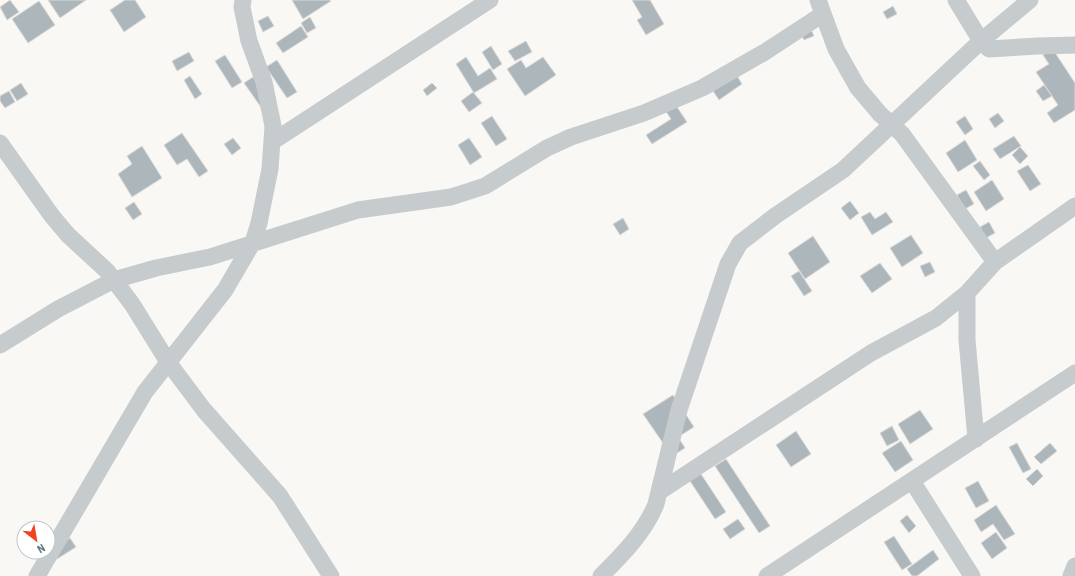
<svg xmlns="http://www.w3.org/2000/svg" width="1075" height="576" viewBox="0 0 1075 576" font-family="'Roboto Condensed',sans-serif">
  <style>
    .building { fill: #acb6bb; stroke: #dadad8 }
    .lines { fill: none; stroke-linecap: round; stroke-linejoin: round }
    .street { stroke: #c6cbce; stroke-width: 17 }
  </style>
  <rect width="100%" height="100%" fill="#f9f8f5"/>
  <path class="building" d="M10,0L19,12L7,20L0,7Z
    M48,0H86L60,18Z
    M125,0H135L146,17L124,32L110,10Z
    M292,0H330L331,1L303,19Z
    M632,0H650L664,24L646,35L637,20L642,17Z
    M39,1L55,25L28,43L12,19Z
    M893,6L897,14L887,19L883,12Z
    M268,16L274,26L263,32L258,21Z
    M310,17L316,28L307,33L301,23Z
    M809,25L814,36L804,40L799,30Z
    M301,26L308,37L283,53L276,43Z
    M526,41L532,52L515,61L508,51Z
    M491,46L502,64L493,70L482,52Z
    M1052,48L1075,83V110L1054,123L1047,113L1058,105L1036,72L1049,64L1043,55Z
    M189,52L194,61L177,71L172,61Z
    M225,55L242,82L232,88L215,61Z
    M466,57L478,76L490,68L497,79L474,93L456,64Z
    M543,57L556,75L525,96L507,69L521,60L526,68Z
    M277,60L297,92L287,98L266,67Z
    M731,66L742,84L719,100L713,91Z
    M190,76L202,94L195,99L184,80Z
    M253,77L272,104L263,110L244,83Z
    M21,83L28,94L17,101L10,90Z
    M432,83L437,88L427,96L423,90Z
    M1044,85L1052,96L1043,101L1036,91Z
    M9,91L15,102L5,108L0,101V96Z
    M473,92L482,103L469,112L461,101Z
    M673,101L687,122L652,144L646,135L671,119L663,107Z
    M998,113L1004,121L995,128L989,119Z
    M492,116L507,139L496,146L481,123Z
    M965,116L973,129L965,135L956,122Z
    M182,133L208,171L199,177L187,159L177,165L164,145Z
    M1014,136L1021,146L1000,159L993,149Z
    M233,138L241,148L232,155L224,144Z
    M469,138L482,157L470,165L458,145Z
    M965,140L977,160L958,172L946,153Z
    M142,146L162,178L132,197L118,174L132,164L127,156Z
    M1020,147L1028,156L1020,164L1012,155Z
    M980,161L990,175L984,180L973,166Z
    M1028,165L1041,184L1030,191L1017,171Z
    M992,180L1004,199L986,211L974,192Z
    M966,190L974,204L965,209L957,195Z
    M850,201L859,213L850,220L841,208Z
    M134,202L142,214L133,220L125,208Z
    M870,212L875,219L886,212L893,222L872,235L861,217Z
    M623,218L629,229L620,235L613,224Z
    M989,222L995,233L986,238L980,227Z
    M911,235L923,253L902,267L890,248Z
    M813,236L830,262L805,279L788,253Z
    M930,262L935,272L925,277L920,266Z
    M880,263L892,279L872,293L860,276Z
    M799,271L812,291L804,296L791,276Z
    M673,395L694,427L678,437L685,448L672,456L643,414Z
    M920,410L933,429L910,444L898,424Z
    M892,426L899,440L887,446L880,433Z
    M796,431L811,454L791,467L776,445Z
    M901,441L913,460L895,472L882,453Z
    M1017,443L1031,469L1023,473L1009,447Z
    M1050,443L1057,451L1041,464L1034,457Z
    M726,459L770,526L759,533L715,466Z
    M1037,469L1043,476L1033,486L1026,479Z
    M701,474L726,512L715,519L690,481Z
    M978,481L989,501L976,508L965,488Z
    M996,505L1015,534L1004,540L993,524L981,532L974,520Z
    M907,515L916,526L909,533L900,521Z
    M738,519L745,529L730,539L723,529Z
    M996,532L1007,548L992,559L981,543Z
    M894,536L912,564L902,570L884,542Z
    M70,538L76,547L57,559L51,550Z
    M933,550L939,559L917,576H912L907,569Z"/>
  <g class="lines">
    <path class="street" d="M818,0L836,49L858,88L880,114L902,134L995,262
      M956,0L981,41L989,49L1038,46L1075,45
      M272,142L490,0
      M0,143L52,216L68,235L107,271L132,304L168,362L204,410L280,496L331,576
      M967,293V340L976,439
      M0,345L58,309L114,280L156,268L210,257L358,210L451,197L485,186L547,148L571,137L644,113L702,88L765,52L823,14
      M912,481L972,576
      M659,492L871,353L936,318L967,293L995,262L1075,206
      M37,576L145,392L225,290L253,242L259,223L270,169L273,126L264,82L249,41L242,7L243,0
      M601,576C622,555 645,532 656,504L679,410L728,264L740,243L775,216L843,170L981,41L1030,0
      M767,576L1075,373
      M1071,576L1075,566"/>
  </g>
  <g transform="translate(36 540) rotate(149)"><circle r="19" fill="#ffffff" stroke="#c0c8cd"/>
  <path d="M0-3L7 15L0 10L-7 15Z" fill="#f0431e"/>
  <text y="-6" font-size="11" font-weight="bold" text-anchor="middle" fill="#617683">N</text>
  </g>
</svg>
